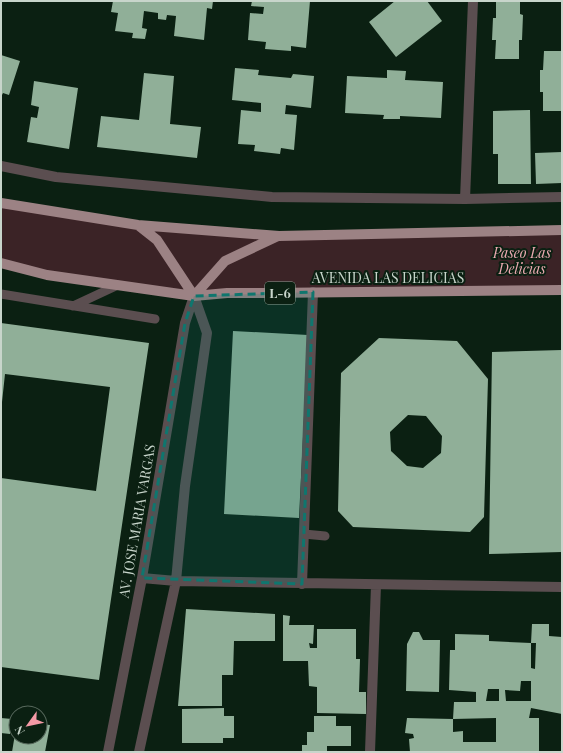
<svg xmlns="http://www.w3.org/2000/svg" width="563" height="753" viewBox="0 0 563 753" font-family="'Playfair Display',serif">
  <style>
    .green { fill: #3b2326 }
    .building { fill: #90af98; fill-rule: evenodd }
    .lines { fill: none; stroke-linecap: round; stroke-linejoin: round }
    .lane { stroke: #5b4e50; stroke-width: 9 }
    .street { stroke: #5b4e50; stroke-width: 10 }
    .primary { stroke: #9c8284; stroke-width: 10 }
    .marked { fill: #0f766e; fill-opacity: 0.2; stroke: #0f766e; stroke-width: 3; stroke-dasharray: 8 5; stroke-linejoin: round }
    .labels { text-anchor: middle; stroke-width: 4; stroke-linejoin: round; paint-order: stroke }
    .shield { fill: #0b2012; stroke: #8f9f94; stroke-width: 1 }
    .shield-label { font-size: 13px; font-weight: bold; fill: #c8d5cb }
    .park-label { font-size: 14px; font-style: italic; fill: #ecabb2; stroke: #0b2012 }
    .street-label { font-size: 14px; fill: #c8d5cb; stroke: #0b2012 }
  </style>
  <rect width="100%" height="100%" fill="#0b2012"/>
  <path class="green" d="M1,203L138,225L279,236L562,230V290L194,296L1,263Z"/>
  <path class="building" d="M113,1H213L212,9L207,8L204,40L174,36L176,16L167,15L166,20L158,19V13L144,11L142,28L147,29L145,39L132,38L133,33L115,31L118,13L111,12Z
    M252,1H310L306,48L291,46V51L265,49L266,42L248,40L250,13L263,14L264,7L251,6Z
    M395,1H427L442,21L396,57L369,22Z
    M496,1H520V14L523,15L522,40H519V59H495L496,40H492L493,18H496Z
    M544,51H562V111H543V92H540V70H543Z
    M1,55L20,61L9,95L3,93L1,97Z
    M235,68L259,70L258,75L291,78L293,74L314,76L311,108L286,105L285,114L297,115L294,150L281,148L280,154L254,151L255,145L238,144L241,110L261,112V103L232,100Z
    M387,70L406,71L405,80L443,82L441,118L400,116V119H383L384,115L345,113L347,76L387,78Z
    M144,73L174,76L170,124L201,127L197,158L97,147L101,116L139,120Z
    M34,81L78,88L69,149L27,142L31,117L37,118L39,107L31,105Z
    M530,110L531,184H498V154H493V111Z
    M562,152V183L536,184L535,153Z
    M1,323L149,343L99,680L1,667V478L96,491L110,387L5,374L2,402H1Z
    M233,331L308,335L299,518L224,514Z
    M379,338L457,341L488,379L484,517L470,532L353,527L338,511L341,373ZM408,415L426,416L442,436L441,453L423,468L407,466L391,451L390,432Z
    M562,350V552L489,554L492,352Z
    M186,609L275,614V641H234L233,675H222V706H178Z
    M283,615L290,616L289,625H314L313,644L309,643L310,648H317V629H356V659H360L359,692H366V714L317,713V687L309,686L308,661H283Z
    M532,624H549V636L562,637V714L531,708L529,718H539V752H410L409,739L414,738L413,734L405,733L407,718L453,719V732L463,731V742H496V718L453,719L454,702H476V692L449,690L450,650H455V634L489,635V641L531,643V668L535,669L536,643H531ZM521,681H531V701H506L505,690L520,691ZM488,689H499V701H486Z
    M413,632H419L423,640H440L439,692L406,691L407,644Z
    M224,708V716H234V738H223V743H182V709Z
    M314,716H336V726H351V746H327V752H302V745H307V732H314Z
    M1,718L12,719L10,734L1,733Z
    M40,724L50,725L45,752H12L15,734L16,737H40Z"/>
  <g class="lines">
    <path class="lane" d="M1,294L155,319
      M73,306L118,285
      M304,534L325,536"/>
    <path class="street" d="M1,166L56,177L272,197L465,199L562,197
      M465,199L473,1
      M142,578L176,581L562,587
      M302,584L313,292
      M108,752L142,578L185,323L194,296
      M139,752L176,581L185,486L207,333L194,296
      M370,752L376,585"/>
    <path class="primary" d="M1,203L138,225L279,236L562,230
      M138,225L157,240L194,296L225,261L278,236
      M1,263L47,275L194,296L227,293H264L562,290"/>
  </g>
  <path class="marked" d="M313,292L302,584L142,578L185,323L194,296Z"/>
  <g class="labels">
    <rect class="shield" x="265" y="282" width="30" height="22" rx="3"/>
    <g class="shield-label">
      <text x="280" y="298">L-6</text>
    </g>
    <g class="park-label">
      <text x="522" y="258">Paseo Las<tspan x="522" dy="16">Delicias</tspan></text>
    </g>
    <g class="street-label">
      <text x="388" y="283">AVENIDA LAS DELICIAS</text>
      <text transform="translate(137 521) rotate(-80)" y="5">AV. JOSE MARIA VARGAS</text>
    </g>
  </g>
  <rect width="563" height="753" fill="none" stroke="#c8d5cb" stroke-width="4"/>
  <g transform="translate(28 725) rotate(237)"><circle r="19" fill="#0b2012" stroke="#57685c"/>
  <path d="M0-3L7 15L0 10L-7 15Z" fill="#f49aa6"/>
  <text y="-6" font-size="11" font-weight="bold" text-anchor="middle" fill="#c8d5cb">N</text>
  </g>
</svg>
